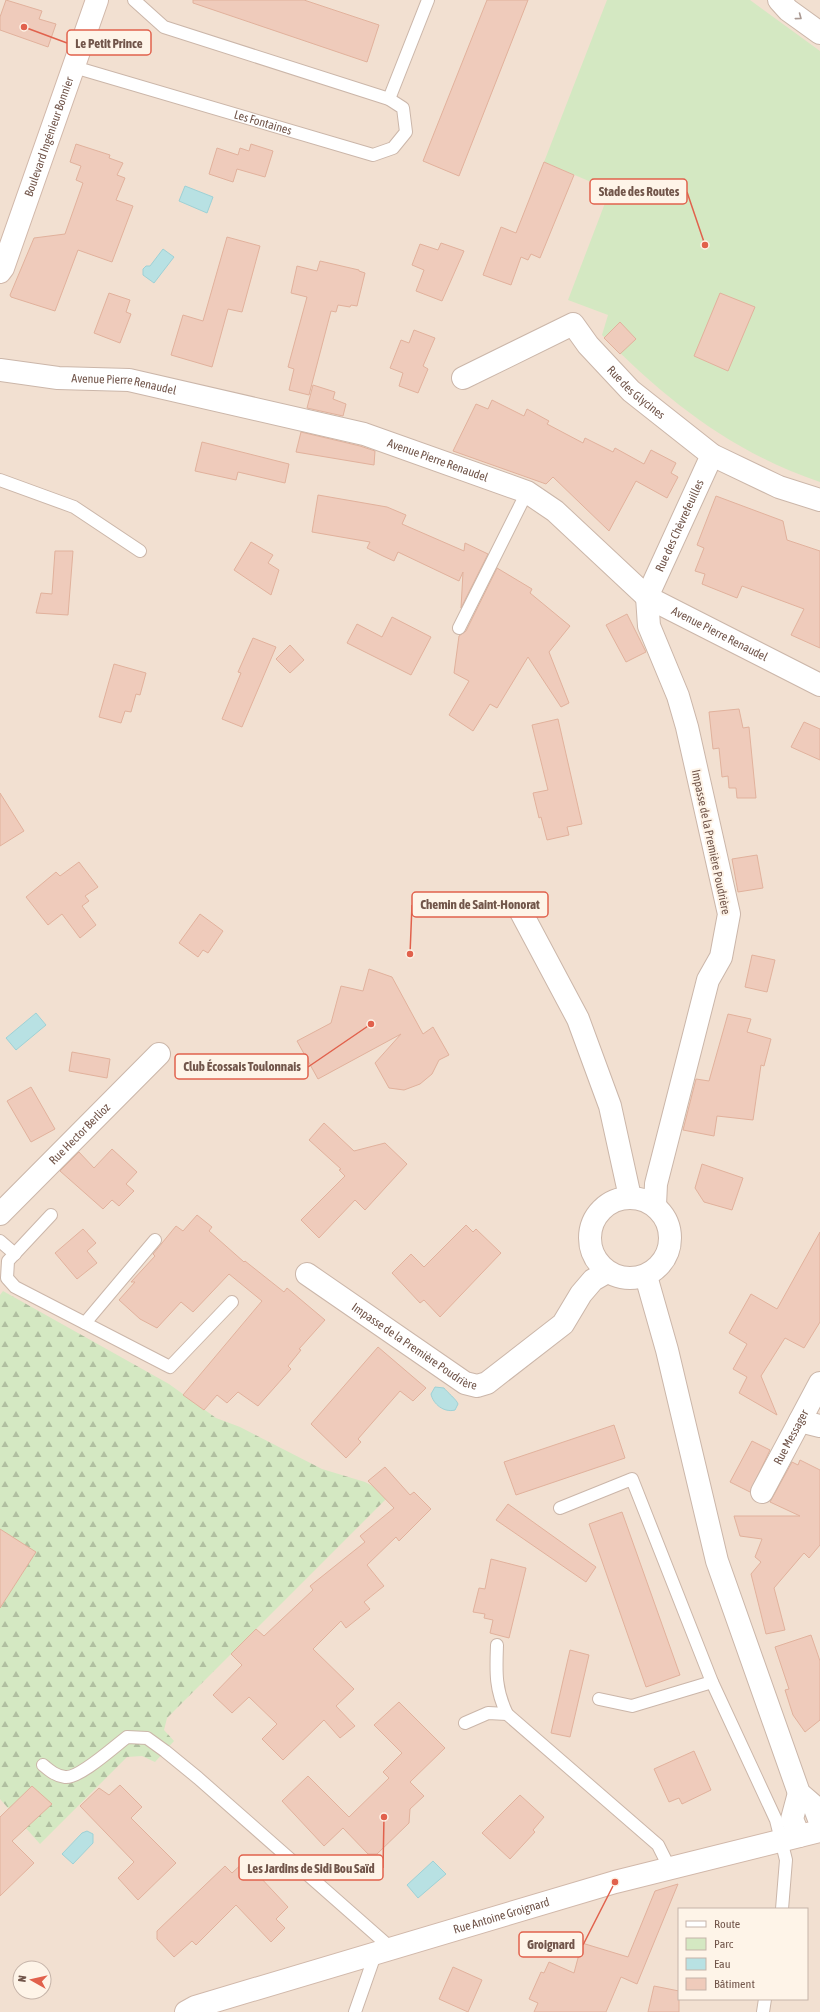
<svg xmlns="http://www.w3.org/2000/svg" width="820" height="2012" viewBox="0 0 820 2012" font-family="'Asap Condensed',sans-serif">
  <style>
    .residential { fill: #f2e0d1; fill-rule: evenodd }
    .forest { fill: url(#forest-firs) }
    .green { fill: #d4e8c2 }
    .water { fill: #b8e1e3; stroke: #9ed1d5 }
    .building { fill: #efcbbb; stroke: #e1b19c }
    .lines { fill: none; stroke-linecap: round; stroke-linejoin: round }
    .service-casing { stroke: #cbb6a9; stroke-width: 14 }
    .minor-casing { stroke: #cbb6a9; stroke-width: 24 }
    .secondary-casing { stroke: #d1b8aa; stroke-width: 24 }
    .service { stroke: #fff; stroke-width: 12 }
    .minor { stroke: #fff; stroke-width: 22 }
    .secondary { stroke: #fff; stroke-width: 22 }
    .oneway { stroke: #aa9992 }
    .labels { text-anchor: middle; stroke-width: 4; stroke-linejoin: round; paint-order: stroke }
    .street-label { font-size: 12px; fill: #71554a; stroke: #fef4e8 }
    .leader { fill: none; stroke: #e1614c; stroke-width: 1.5 }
    .callout-dot { fill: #e1614c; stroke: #fef4e8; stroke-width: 1.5 }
    .callout { fill: #fef4e8; stroke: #e1614c; stroke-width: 1.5 }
    .callout-label { font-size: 13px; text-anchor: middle; font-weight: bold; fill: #71554a }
  </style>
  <defs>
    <pattern id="forest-firs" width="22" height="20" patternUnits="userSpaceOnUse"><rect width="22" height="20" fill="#d4e8c2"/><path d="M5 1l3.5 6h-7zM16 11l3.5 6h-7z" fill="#b0bfa0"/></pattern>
  </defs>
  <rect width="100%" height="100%" fill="#fbefe2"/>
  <path class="residential" d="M0,0H820V2012H0ZM679,1909H807V1999H679ZM20,1968H44V1992H20Z"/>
  <path class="forest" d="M3,1291L169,1384L216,1418L240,1427L322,1469L365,1482L390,1495L167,1718L164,1730L174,1741L155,1762L142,1756L127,1757L40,1844L0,1799V1295Z"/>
  <path class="green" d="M607,0H750L820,51V482C732,452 667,401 602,335L608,315L568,300L610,190L544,162Z"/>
  <path class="water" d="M185,186L213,197L207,213L179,201Z
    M163,249L174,257L154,283L143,275V269L146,266H150Z
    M36,1013L46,1025L16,1050L6,1038Z
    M435,1387L444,1388C447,1392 457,1400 458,1404L455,1410C444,1413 433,1404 431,1394Z
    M87,1831L93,1834V1843L73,1864L62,1854L82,1833Z
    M433,1861L446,1874L418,1898L407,1885Z"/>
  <path class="building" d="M6,0L42,11L39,19L56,24L48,47L0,30V17Z
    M193,0H304L379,25L367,62L193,3Z
    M487,0H528L459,176L423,161Z
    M76,144L110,155L109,158L123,163L117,175L125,178L116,200L133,206L112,262L78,250L55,311L11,297L10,295L34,238L65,234L83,183L76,180L81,166L70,162Z
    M251,144L273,151L265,177L237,169L233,182L209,174L217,148L238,155L240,148L249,151Z
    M544,162L574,175L540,258L531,254L528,260L521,257L511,285L483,275L501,227L516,233Z
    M227,237L260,246L242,312L228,309L212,367L171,355L183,315L203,321Z
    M441,243L464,251L442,301L416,291L424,270L412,265L420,244L438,250Z
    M320,261L359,270V271L365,273L357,306L351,305L350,307L338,305L336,312L331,311L309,395L289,390L294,369L288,367L307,297L291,293L297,266L317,271Z
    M109,293L130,300L126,312L131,314L120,343L94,333Z
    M720,293L755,307L728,371L694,356Z
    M620,322L636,339L620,354L604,338Z
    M414,330L435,338L423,366L428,369L418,393L399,386L403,373L390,368L401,340L409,343Z
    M313,385L335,392L333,399L346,404L343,416L307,408Z
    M492,400L524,416L527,409L549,421L547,424L583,443L585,438L613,452L615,448L644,464L651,450L676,463L671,473L678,477L667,498L636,481L609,531L553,477L546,484L453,451L476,404L488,409Z
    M301,432L360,446L375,451L374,465L296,452Z
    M202,442L289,464L285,483L238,472L236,480L195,471Z
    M318,495L387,507L406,515L402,524L464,551L465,543L488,554L461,608L463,572L459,581L398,552L394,561L383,556L367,548L370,542L312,532Z
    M716,496L783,521L787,540L820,551V648L791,635L804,609L742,586L737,598L702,584L705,574L695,571L704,548L697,545Z
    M251,542L273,555L268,563L279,570L271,595L234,570Z
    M55,551H73L68,615L36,613L41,593L52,594Z
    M497,568L532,589L530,593L570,626L549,652L569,703L561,707L528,657L497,708L490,704L473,731L449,715L469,681L454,673L459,636L466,631Z
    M627,614L646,652L626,662L606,625Z
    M392,617L431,637L411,675L347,643L357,624L382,637Z
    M253,638L276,647L242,727L222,719L241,673L238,672Z
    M290,645L304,660L290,673L276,659Z
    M114,664L146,673L140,695L136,694L131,712L125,711L121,723L99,717Z
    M739,709L743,728L749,727L756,798H737L736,788H729L728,776L722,777L719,748L713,749L709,712Z
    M558,719L582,824L567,827L569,835L547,840L541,817L539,818L533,793L548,790L532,725Z
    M804,722L820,729V760L791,747Z
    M0,793L24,831L0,846Z
    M757,855L763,888L738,892L732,859Z
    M79,862L98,887L85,896L89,901L82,906L96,925L80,938L62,914L48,925L26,897L56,872L60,876Z
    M200,914L223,931L208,953L203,950L198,957L179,943Z
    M752,955L775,960L767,992L745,987Z
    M369,969L392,977L423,1034L433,1027L449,1055L439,1060L432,1074L420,1084L404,1090L389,1088L375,1063L401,1034L318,1079L297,1041L331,1023L341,986L363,991Z
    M728,1014L751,1019L747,1032L771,1039L764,1066L761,1065L753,1120L717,1116L714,1136L683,1130L696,1079L709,1081Z
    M72,1052L110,1059L107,1078L69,1071Z
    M31,1087L55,1129L31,1142L7,1101Z
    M324,1123L354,1151L385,1143L407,1164L365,1210L355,1200L319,1238L301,1220L345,1176L339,1170L341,1169L309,1140Z
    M112,1149L137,1172L126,1184L134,1191L119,1206L112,1200L103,1209L60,1171L79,1152L94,1168Z
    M702,1164L743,1178L732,1210L704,1202L695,1188Z
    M197,1215L212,1227L209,1231L244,1262L245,1261L284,1292L287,1288L325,1320L299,1349L301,1350L288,1366L291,1369L258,1406L238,1392L227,1403L217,1395L204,1410L183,1395L262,1301L229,1274L193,1312L181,1302L157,1328L140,1319L119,1300L135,1282H131L155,1256L153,1254L176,1226L183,1231Z
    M466,1225L473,1232L476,1229L501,1253L440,1317L424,1300L420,1303L392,1273L411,1254L424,1267Z
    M83,1229L96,1243L87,1251L97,1263L77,1279L55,1253Z
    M820,1232V1322L804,1348L785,1338L761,1376L777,1415L739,1393L747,1377L733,1369L747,1344L729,1333L751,1294L777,1309Z
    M378,1347L426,1388L413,1401L400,1391L358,1439L361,1442L346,1458L311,1424Z
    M614,1425L625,1458L516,1495L504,1462Z
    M752,1441L770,1450L750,1492L730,1482Z
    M800,1460L820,1470V1545L809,1558L804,1553L774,1588L785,1630L766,1634L751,1574L761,1562L755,1557L762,1539L740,1536L734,1516H800L770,1502L792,1462L798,1465Z
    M385,1467L410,1495L414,1492L431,1509L399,1541L396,1537L367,1565L384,1586L364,1602L370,1609L346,1628L341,1621L313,1649L354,1689L336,1706L355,1726L340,1738L324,1720L283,1760L262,1739L277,1724L249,1697L232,1713L213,1695L242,1665L231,1654L256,1629L264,1636L313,1590L310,1586L365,1542L360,1536L394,1508L368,1481Z
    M508,1504L596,1567L586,1582L496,1520Z
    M622,1512L680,1675L646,1687L589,1524Z
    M0,1529L36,1552L0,1608Z
    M491,1559L526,1568L509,1638L490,1633L493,1620L484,1618L485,1614L473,1612L479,1588L485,1589Z
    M811,1635L820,1661V1720L805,1732L793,1715L785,1690L789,1689L775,1647Z
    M570,1650L589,1655L570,1737L551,1733Z
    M399,1702L445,1748L410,1782L424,1796L410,1809L409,1823L377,1854H368L343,1828L324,1846L282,1801L308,1776L349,1817L389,1778L383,1772L402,1753L374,1725Z
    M694,1751L711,1790L682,1804L679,1798L669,1802L654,1769Z
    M120,1785L142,1807L131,1818L176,1863L138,1900L118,1878L134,1862L80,1806L99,1788L109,1795Z
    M32,1786L52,1804L12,1841L34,1863L0,1896V1817Z
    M520,1795L544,1817L533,1830L535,1832L510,1859L482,1833Z
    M245,1861L288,1907L276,1919L285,1928L271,1942L236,1905L196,1945L192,1941L174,1957L157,1939V1931L225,1866L232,1873Z
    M678,1884L637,1984L621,1977L606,2012H534L538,2003L529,1999L541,1972L544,1973L549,1962L574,1973L582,1943L628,1957L655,1891Z
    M453,1967L482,1980L468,2012L439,1999Z
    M654,1986L679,1991V2012H648Z"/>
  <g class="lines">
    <g class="service-casing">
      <g id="service">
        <path id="s1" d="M74,67L373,155L393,148L406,132L403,108L389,99L164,27L134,0"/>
        <path d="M389,99L428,0"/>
        <path d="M0,480L74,507L140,551"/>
        <path d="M459,628L527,492"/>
        <path d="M51,1215L8,1261L7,1278L15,1287L170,1367L232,1302"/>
        <path d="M0,1241L15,1254"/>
        <path d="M85,1323L155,1240"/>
        <path d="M560,1508L632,1479L712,1682L776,1820L786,1860L782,1909"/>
        <path d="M497,1645C496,1672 495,1689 507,1714"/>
        <path d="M599,1699L632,1706L712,1682"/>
        <path d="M465,1723L488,1713L507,1714L658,1845L669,1867"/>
        <path d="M43,1765C50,1771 56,1776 65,1777C79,1779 115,1746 127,1737L147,1738L165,1751L198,1778L391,1948"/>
        <path d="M355,2012L376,1952"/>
        <path d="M763,2012L765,1999"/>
      </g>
    </g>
    <g class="minor-casing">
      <g id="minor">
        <path d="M779,0L788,10L820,33"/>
        <path id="s2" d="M0,370L58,378L129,380L364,434L527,492L555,511L647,597L820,685"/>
        <path id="s3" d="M463,378L573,324L588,345L631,391L712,455L779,487L820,500"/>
        <path d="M521,912L578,1019L610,1106L630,1197"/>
        <circle cx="630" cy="1238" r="40"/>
        <path id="s4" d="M655,1205L656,1184L708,980L721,957L729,914L687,727L678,696L649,626L647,597L712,455"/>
        <path id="s5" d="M0,1214L159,1054"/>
        <path id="s6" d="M307,1274L465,1383L477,1386L487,1383L563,1324L581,1294L593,1280L607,1272"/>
        <path d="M646,1276L667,1350L717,1561L799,1793L814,1806L820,1822"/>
        <path d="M800,1421L820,1426"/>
        <path id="s7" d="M762,1492L820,1383"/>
        <path d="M799,1793L792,1819L799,1836"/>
      </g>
    </g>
    <g class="secondary-casing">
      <g id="secondary">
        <path id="s8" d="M0,272L3,268L97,0"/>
        <path id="s9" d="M186,2012L195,2007L615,1882L820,1831"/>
      </g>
    </g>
    <use href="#service" class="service"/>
    <use href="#minor" class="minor"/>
    <use href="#secondary" class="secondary"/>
  </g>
  <defs><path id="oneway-chevron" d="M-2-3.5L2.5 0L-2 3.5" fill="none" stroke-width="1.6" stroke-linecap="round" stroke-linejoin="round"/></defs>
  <use class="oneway" href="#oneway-chevron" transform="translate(799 17) rotate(37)"/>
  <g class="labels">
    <g class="street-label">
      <text dy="4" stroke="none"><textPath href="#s1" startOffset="197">Les Fontaines</textPath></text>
      <text dy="4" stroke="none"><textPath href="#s8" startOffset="144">Boulevard Ingénieur Bonnier</textPath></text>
      <text dy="4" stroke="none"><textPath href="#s2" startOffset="125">Avenue Pierre Renaudel</textPath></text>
      <text dy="4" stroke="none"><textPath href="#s3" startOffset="216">Rue des Glycines</textPath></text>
      <text dy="4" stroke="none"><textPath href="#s2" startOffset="449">Avenue Pierre Renaudel</textPath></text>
      <text dy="4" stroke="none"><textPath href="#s4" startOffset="709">Rue des Chèvrefeuilles</textPath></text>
      <text dy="4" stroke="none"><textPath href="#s2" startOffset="785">Avenue Pierre Renaudel</textPath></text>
      <text transform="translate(711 842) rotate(78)" y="4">Impasse de la Première Poudrière</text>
      <text dy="4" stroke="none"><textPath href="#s5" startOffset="113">Rue Hector Berlioz</textPath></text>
      <text dy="4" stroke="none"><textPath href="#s6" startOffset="130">Impasse de la Première Poudrière</textPath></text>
      <text dy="4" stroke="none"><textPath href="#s7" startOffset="62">Rue Messager</textPath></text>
      <text dy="4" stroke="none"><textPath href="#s9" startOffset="330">Rue Antoine Groignard</textPath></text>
    </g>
  </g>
  <path class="leader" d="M24 27L67 43M705 245L687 192M410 954L412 905M371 1024L308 1067M384 1817L383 1868M615 1882L583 1945"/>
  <g class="callout-dot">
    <circle cx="24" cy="27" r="4"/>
    <circle cx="705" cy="245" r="4"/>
    <circle cx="410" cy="954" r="4"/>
    <circle cx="371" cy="1024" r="4"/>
    <circle cx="384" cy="1817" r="4"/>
    <circle cx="615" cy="1882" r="4"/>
  </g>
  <g class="callout">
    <rect x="67" y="30" width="84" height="25" rx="4"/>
    <rect x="590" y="179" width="97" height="25" rx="4"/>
    <rect x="412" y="892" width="136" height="25" rx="4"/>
    <rect x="175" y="1054" width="133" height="25" rx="4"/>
    <rect x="239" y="1855" width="144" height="25" rx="4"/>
    <rect x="519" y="1932" width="64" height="25" rx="4"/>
  </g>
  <g class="callout-label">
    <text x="109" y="48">Le Petit Prince</text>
    <text x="639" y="196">Stade des Routes</text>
    <text x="480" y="909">Chemin de Saint-Honorat</text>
    <text x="242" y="1071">Club Écossais Toulonnais</text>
    <text x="311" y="1873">Les Jardins de Sidi Bou Saïd</text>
    <text x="551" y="1949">Groignard</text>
  </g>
  <rect x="678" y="1908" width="130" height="92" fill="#fef4e8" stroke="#c6b4a9"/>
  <rect x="686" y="1921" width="20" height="6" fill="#ffffff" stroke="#c6b4a9"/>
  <text x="714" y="1928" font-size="12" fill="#71554a">Route</text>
  <rect x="686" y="1938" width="20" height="12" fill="#d4e8c2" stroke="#c6b4a9"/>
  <text x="714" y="1948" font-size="12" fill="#71554a">Parc</text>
  <rect x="686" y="1958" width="20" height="12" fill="#b8e1e3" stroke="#c6b4a9"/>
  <text x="714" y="1968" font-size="12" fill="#71554a">Eau</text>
  <rect x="686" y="1978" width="20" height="12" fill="#efcbbb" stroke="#c6b4a9"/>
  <text x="714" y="1988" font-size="12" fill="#71554a">Bâtiment</text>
  <g transform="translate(32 1980) rotate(278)"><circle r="19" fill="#fef4e8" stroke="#c6b4a9"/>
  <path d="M0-3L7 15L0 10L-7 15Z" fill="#e1614c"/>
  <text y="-6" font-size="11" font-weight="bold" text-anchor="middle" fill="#71554a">N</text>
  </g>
</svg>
